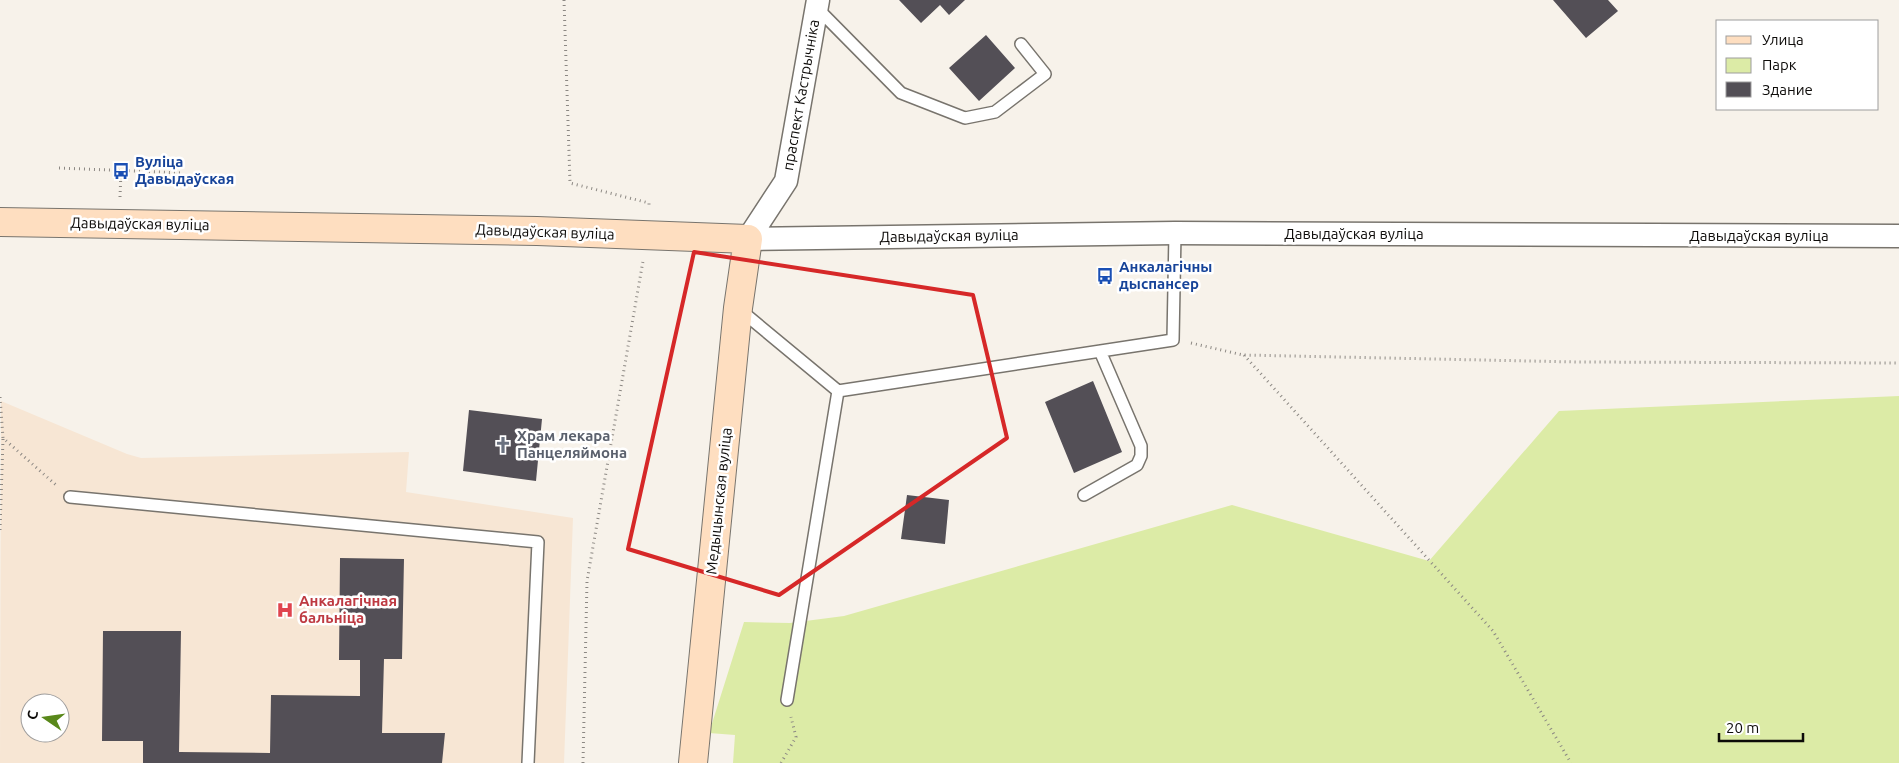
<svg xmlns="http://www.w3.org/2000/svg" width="1899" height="763" viewBox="0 0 1899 763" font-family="Ubuntu,sans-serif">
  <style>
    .medical { fill: #f7e6d4; fill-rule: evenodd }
    .green { fill: #dceba6 }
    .building { fill: #534f56 }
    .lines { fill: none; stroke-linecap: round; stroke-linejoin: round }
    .lane-casing { stroke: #78746d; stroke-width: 14 }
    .street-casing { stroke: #78746d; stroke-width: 25 }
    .secondary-casing { stroke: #78746d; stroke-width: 30 }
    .path { stroke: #8c8883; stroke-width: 3; stroke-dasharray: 1 4; stroke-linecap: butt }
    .lane { stroke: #fff; stroke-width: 11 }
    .street { stroke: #fff; stroke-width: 22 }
    .secondary { stroke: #fedec0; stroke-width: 28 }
    .marked { fill: none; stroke: #d62828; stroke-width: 4; stroke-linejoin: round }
    .labels { text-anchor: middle; stroke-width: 5; stroke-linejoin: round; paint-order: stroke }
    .street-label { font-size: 15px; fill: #0d0b09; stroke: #fff }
    .transit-label { font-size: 15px; font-weight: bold; fill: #164399; stroke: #fff; text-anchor: start }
    .worship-label { font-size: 15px; font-weight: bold; fill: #5b616d; stroke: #fff; text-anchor: start }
    .health-label { font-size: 15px; font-weight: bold; fill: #be3a42; stroke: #fff; text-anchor: start }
  </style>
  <rect width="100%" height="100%" fill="#f7f2ea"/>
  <path class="medical" d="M1,401L127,454L141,458L409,452L406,492L573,518L564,763H0ZM30,703H60V733H30Z"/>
  <path class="green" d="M1899,396V763H733L735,735L709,733L744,622L790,623L844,616L1232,505L1429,561L1559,411Z"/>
  <path class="building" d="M899,0H965L949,15L940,5L921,23Z
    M1553,0H1608L1618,11L1586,38Z
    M986,35L1015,68L979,101L949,68Z
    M1093,381L1122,452L1074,473L1045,402Z
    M469,410L542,419L536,481L463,471Z
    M907,495L949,500L945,544L901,539Z
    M340,558L404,559L402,659H384L382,733H445L442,763H143V741H102L103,631H181L179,752L270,753L271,695L360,696V660H339Z"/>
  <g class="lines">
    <g class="lane-casing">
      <path id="lane" d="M816,7L901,93L965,118L995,112L1045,74L1021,44
        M739,309L838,391L1173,340L1175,233
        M1084,495L1137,465L1141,456V446L1100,351
        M70,497L538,542L528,763
        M787,700L838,391"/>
    </g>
    <g class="street-casing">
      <path id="street" d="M748,239L1175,233L1899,236
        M748,239L786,181L818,0"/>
    </g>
    <g class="secondary-casing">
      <path id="secondary" d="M0,222L537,231L748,239L738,308L693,763"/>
    </g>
    <path class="path" d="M564,0L570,183L649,203V208
      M59,168L183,173
      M120,197L121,171
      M1191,343L1243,355L1577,362L1899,363
      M1244,355L1493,631L1571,763
      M0,397L3,438L56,485
      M0,530L3,439
      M583,763L587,581L643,261
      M781,763L796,737L791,717"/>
    <use href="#lane" class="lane"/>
    <use href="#street" class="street"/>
    <use href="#secondary" class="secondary"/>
  </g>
  <path class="marked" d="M694,252L973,295L1007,438L779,595L628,549Z"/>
  <defs>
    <g id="bus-bare" transform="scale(1.35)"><path d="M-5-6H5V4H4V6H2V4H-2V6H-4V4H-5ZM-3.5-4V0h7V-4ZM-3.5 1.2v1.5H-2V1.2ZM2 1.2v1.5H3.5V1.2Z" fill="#1a4fb4" stroke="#fff" stroke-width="2.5" paint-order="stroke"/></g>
    <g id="church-bare" transform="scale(1.35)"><path d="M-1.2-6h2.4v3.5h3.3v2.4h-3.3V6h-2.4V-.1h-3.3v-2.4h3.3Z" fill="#6b7280" stroke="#fff" stroke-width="2.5" paint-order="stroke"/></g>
    <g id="hospital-bare" transform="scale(1.35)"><path d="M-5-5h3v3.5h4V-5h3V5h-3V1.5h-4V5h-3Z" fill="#e0444e" stroke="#fff" stroke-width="2.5" paint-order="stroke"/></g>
  </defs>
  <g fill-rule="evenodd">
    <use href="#bus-bare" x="121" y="171"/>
    <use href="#bus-bare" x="1105" y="276"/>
    <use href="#church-bare" x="503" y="445"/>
    <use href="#hospital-bare" x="285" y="610"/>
  </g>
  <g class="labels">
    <g class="street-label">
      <text transform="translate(801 95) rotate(-80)" y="5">праспект Кастрычніка</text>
      <text transform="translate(140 224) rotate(1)" y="5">Давыдаўская вуліца</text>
      <text transform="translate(545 232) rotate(2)" y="5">Давыдаўская вуліца</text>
      <text x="1354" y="239">Давыдаўская вуліца</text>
      <text transform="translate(949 236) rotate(-1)" y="5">Давыдаўская вуліца</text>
      <text x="1759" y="241">Давыдаўская вуліца</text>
      <text transform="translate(719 501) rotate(-84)" y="5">Медыцынская вуліца</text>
    </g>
    <g class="transit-label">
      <text x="135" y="167">Вуліца<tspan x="135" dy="17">Давыдаўская</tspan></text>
      <text x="1119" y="272">Анкалагічны<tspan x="1119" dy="17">дыспансер</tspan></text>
    </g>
    <g class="worship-label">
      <text x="517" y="441">Храм лекара<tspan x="517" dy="17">Панцеляймона</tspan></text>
    </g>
    <g class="health-label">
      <text x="299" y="606">Анкалагічная<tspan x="299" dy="17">бальніца</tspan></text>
    </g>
  </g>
  <rect x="1716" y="20" width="162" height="90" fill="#ffffff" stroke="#9e9d9d"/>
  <rect x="1726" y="36" width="25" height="8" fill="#fedec0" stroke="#9e9d9d"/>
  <text x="1762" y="45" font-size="15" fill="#0d0b09">Улица</text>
  <rect x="1726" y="58" width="25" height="15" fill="#dceba6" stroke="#9e9d9d"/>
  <text x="1762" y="70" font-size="15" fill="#0d0b09">Парк</text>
  <rect x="1726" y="82" width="25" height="15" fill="#534f56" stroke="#9e9d9d"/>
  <text x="1762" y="95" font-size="15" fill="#0d0b09">Здание</text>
  <g transform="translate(45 718) rotate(283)"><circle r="24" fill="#ffffff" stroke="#9e9d9d"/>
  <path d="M0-4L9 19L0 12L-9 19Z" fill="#59881a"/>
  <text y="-8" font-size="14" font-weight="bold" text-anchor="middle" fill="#0d0b09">С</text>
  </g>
  <path d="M1719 733v8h84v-8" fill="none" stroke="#0d0b09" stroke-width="2.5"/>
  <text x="1726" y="733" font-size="15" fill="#0d0b09" stroke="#ffffff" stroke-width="4" paint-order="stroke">20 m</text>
</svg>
